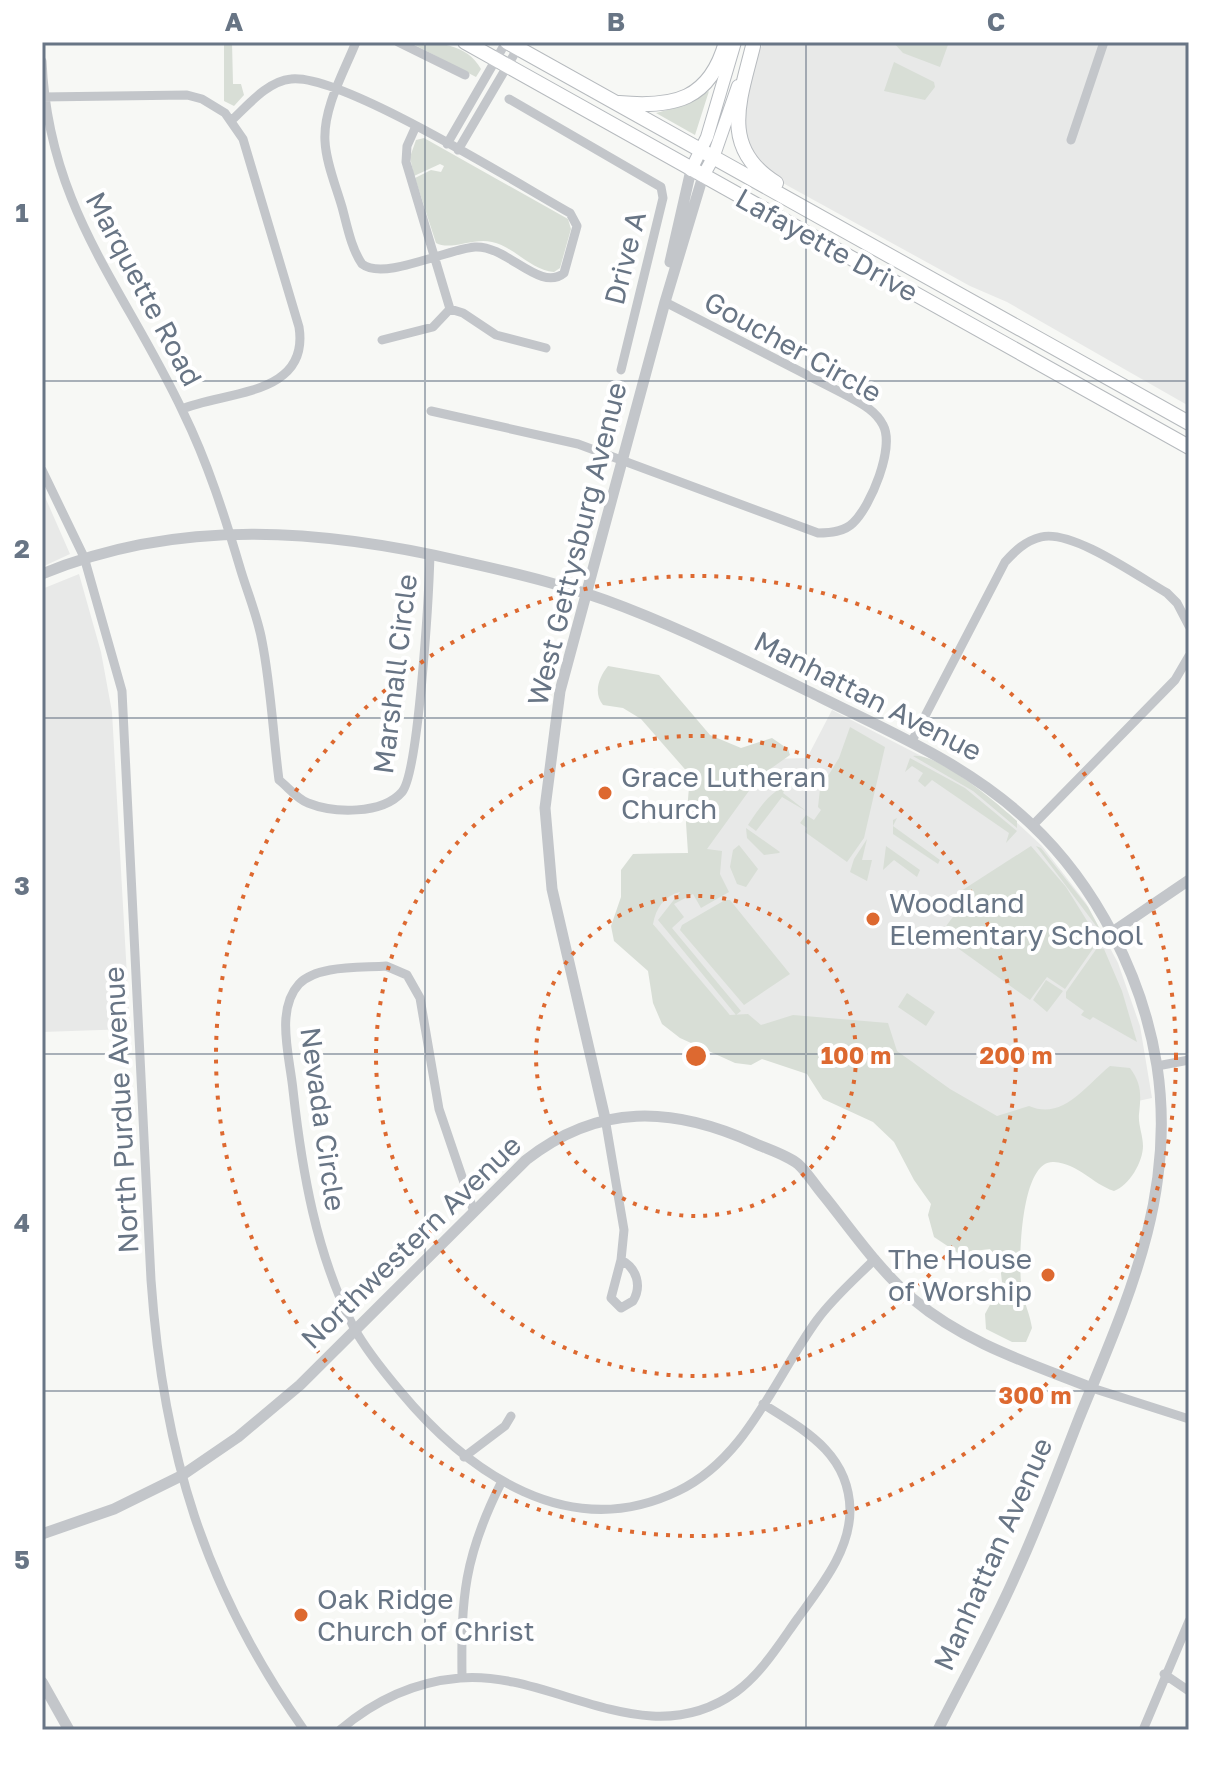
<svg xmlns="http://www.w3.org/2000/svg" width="1231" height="1772" viewBox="0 0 1231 1772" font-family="'Golos Text',sans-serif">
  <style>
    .built { fill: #e8e9e8 }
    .green { fill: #d8ded6 }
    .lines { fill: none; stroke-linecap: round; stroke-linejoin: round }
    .secondary-casing { stroke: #b6babf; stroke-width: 14 }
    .primary-casing { stroke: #b6babe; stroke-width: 16 }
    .minor { stroke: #c3c6ca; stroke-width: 9 }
    .tertiary { stroke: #c3c6ca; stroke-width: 11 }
    .secondary { stroke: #fff; stroke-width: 12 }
    .primary { stroke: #fff; stroke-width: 14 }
    .grid { fill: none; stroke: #687585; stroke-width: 2; stroke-opacity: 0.55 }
    .ring { fill: none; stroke: #dd6930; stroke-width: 4; stroke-dasharray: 4 8 }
    .poi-dot { fill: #dd6930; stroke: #fff; stroke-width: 3 }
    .labels { text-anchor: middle; stroke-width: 8; stroke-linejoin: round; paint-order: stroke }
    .street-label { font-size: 28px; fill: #687585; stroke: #fff }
    .poi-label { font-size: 28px; fill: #687585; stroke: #fff; text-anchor: start }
    .centre { fill: #dd6930; stroke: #fff; stroke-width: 4 }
    .ring-label { font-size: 24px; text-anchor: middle; font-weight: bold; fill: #dd6930; stroke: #fff; stroke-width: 8; stroke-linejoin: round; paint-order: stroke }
    .neatline { fill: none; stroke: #687585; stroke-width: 3 }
    .grid-label { font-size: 26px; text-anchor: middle; font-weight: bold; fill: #687585 }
  </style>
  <rect width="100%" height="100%" fill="#f7f8f5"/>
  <path class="built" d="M763,42H1189V406L1007,302L970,286L781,182L757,162L744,134L748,83Z
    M42,490L70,554L42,567Z
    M79,574L101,652L112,712L130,1029L42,1032V589Z
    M832,710L956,774L997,804L1042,846L1086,903L1118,963L1140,1026L1152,1098L1000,1130L730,1015L699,982L653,924L633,854L688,853L771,759L807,758Z"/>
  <path class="green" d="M224,42H232L233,84H241L244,95L234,106L224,101Z
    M409,42C435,42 467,43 481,69L476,77Z
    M893,42H949L940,67L903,53Z
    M894,62L934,82L935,87L925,100L884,91Z
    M709,91L695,135L656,113L682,106Z
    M424,138L568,219L571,229L560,268L554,272C530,270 515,247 492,242C474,237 451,251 436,243L415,178L431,170L441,172L444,166L440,164L414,176L410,157L416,140Z
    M608,666L659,675L710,735L741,748L772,738L788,749L790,755L759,777L707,849L722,851L720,874L729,892L701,908L693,894L674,904L684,917L672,928L741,1011L736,1015L658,920L680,892C664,896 656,908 653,924L730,1015L748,1014L761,1025L793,1015L888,1023L897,1051L950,1089L997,1116L1029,1106C1063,1121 1086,1085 1110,1066L1130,1068C1142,1084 1141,1096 1139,1114C1138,1125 1143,1135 1143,1146C1143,1162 1129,1186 1114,1191C1091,1183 1079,1164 1054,1162C1019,1159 1018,1270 1022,1292C1025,1304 1030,1315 1032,1328L1026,1342H1012L986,1329L985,1314L1002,1282L1000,1265L990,1249L958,1253L934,1237L928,1215L931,1204L914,1180L894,1142L873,1122L823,1099L807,1074L762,1059L751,1065L735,1063L680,1038L662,1024L653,1003L648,971L614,941L611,926L621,897V870L633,854L688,853L686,823L690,775L641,719L623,708L603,705C593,693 599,677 608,666Z
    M850,727L885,747L864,838L847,862L805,832L807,828L800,823L806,815L814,820L821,810L818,807L820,789L839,758Z
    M913,756C939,753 997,803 1017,821V828L973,791Z
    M910,758L965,788L1017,831L1006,843L1009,833L932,780L925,787L918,781L923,773L912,766L905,772Z
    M793,783L799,789L787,786L783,793L806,811L782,797L756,831L748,825C761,806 770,790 793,783Z
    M897,818L893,826L940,860L938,864L893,834V820Z
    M746,828L780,852L779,853L764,855L747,838Z
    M867,839L862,860H872L867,881L850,872L854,859Z
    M739,845L758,869L746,887L737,884L730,867L733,850Z
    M886,846L920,870L917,877L894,860L883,870Z
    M1031,846L1066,887L1099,940L1065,989L1047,977L1030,1000L959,949L962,944L944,929L963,903L961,891Z
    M1036,846L1041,848L1088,907L1103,935Z
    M725,900H730L790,974L744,1005L680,930L682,925Z
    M1097,948L1104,949L1122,991L1137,1042L1093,1017L1090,1020L1081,1015L1084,1011L1066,998V992Z
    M1046,980L1063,991L1047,1012L1033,1000Z
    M907,993L935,1012L926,1026L898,1007Z"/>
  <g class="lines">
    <g class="secondary-casing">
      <path id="secondary" d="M691,170L707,137L735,42
        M703,176L713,158L738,86"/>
    </g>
    <g class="primary-casing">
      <path id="primary" d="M465,42L1189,447
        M507,42L1189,423
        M753,46C740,99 719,148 776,183
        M619,103C674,108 710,100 726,42"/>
    </g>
    <path class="minor" d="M398,42L465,75
      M42,61C48,208 124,287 183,412C208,463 225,517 241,571C248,594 258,618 262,641C271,687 273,734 279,780C288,787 297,799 308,803C333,813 382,815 402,792C419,772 429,590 430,554
      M42,97L187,95L202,99L225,113L243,139L299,327C310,396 226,391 182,409
      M509,99L661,187L663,198L621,370
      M232,120C248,105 268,81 291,79C341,73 518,184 570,213L577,226L564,273C540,293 507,245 475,247C447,249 384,281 362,264C351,248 347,225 342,207C336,186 326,163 325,141C323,108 344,72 356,42
      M1071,140L1104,42
      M447,144L506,42
      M458,150L519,46
      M450,309L463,313L496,335L546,348
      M382,340L433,327L450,309L406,162L407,146L416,126
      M431,411L578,444L818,533C830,533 844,532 853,523C871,506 895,447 883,425C875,409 858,402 844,394L665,302
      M42,470L84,557L122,691L151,1280C163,1452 204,1588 304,1730
      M912,741L1005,562C1015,551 1025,541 1041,537C1072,529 1139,577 1167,593L1177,603L1189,626
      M1033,825L1175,680L1189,656
      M1157,1066L1189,1060
      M605,1118L624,1230L621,1260L611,1298L621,1308L633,1301C642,1286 637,1268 621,1260
      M474,1212L439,1109L420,998L407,975L386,966C360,968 317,965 299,984C275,1010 290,1058 293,1090C302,1171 316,1254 354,1328C366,1350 384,1372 400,1391C468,1473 569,1544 678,1491C747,1458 774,1379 817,1320C833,1298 855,1279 875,1259
      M1092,1388L1189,1419
      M464,1457L505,1426L511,1416
      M1164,1674L1189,1691
      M462,1678C461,1597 464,1557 501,1483
      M340,1730C375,1700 414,1682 460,1678C553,1670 645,1757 736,1692C762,1673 780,1643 798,1618C821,1586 850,1551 850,1510C849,1454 806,1431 763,1404
      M1143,1730L1189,1621"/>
    <path class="tertiary" d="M670,262L691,170
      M42,574C180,517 323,529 465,562C519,574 573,587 624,607C691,633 755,665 820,697C894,734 969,765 1030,823C1096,885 1143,977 1157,1066C1177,1197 1126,1303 1078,1421C1058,1472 1039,1524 1016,1574C993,1627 964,1678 938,1730
      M1111,933L1189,880
      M605,1118L552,889L545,808L560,691L665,302L703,176
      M42,1534L114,1509L181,1476L238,1437L300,1385L526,1160C599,1103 672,1106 754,1143C767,1149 787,1155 798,1164C808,1173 816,1187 825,1197C853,1232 879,1270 913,1299C965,1343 1029,1363 1092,1388
      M42,1682L69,1730"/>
    <use href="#secondary" class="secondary"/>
    <use href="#primary" class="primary"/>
  </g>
  <path class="grid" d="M425,42V1730M806,42V1730M42,381H1189M42,718H1189M42,1054H1189M42,1391H1189"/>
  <g class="ring">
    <circle cx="696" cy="1056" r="160"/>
    <circle cx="696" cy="1056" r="320"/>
    <circle cx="696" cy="1056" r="480"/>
  </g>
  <g class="poi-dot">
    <circle cx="605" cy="793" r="8"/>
    <circle cx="873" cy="919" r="8"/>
    <circle cx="1048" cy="1275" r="8"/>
    <circle cx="301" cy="1615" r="8"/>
  </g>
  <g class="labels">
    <g class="street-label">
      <text transform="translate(827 245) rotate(29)" y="10">Lafayette Drive</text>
      <text transform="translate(625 258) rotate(-76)" y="10">Drive A</text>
      <text transform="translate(144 289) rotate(62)" y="10">Marquette Road</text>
      <text transform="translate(793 347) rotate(29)" y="10">Goucher Circle</text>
      <text transform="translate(577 544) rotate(-76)" y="10">West Gettysburg Avenue</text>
      <text transform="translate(395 674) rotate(-83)" y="10">Marshall Circle</text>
      <text transform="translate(868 696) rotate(27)" y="10">Manhattan Avenue</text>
      <text transform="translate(121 1110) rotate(-93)" y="10">North Purdue Avenue</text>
      <text transform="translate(323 1119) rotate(82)" y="10">Nevada Circle</text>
      <text transform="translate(411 1242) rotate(-44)" y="10">Northwestern Avenue</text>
      <text transform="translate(993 1554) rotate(-66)" y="10">Manhattan Avenue</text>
    </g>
    <g class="poi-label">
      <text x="621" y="787">Grace Lutheran<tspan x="621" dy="32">Church</tspan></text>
      <text x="889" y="913">Woodland<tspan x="889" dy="32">Elementary School</tspan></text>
      <text x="1032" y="1269" text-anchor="end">The House<tspan x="1032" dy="32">of Worship</tspan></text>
      <text x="317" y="1609">Oak Ridge<tspan x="317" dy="32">Church of Christ</tspan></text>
    </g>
  </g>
  <circle cx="696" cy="1056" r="12" class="centre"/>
  <g class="ring-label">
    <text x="856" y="1064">100 m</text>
    <text x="1016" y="1064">200 m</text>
    <text x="1035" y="1404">300 m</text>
  </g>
  <rect width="1231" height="1772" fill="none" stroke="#ffffff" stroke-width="88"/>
  <rect x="44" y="44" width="1143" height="1684" class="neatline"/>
  <g class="grid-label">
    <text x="234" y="31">A</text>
    <text x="616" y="31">B</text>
    <text x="996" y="31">C</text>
    <text x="22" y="222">1</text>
    <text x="22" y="558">2</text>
    <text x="22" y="895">3</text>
    <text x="22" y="1232">4</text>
    <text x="22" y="1569">5</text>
  </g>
</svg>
